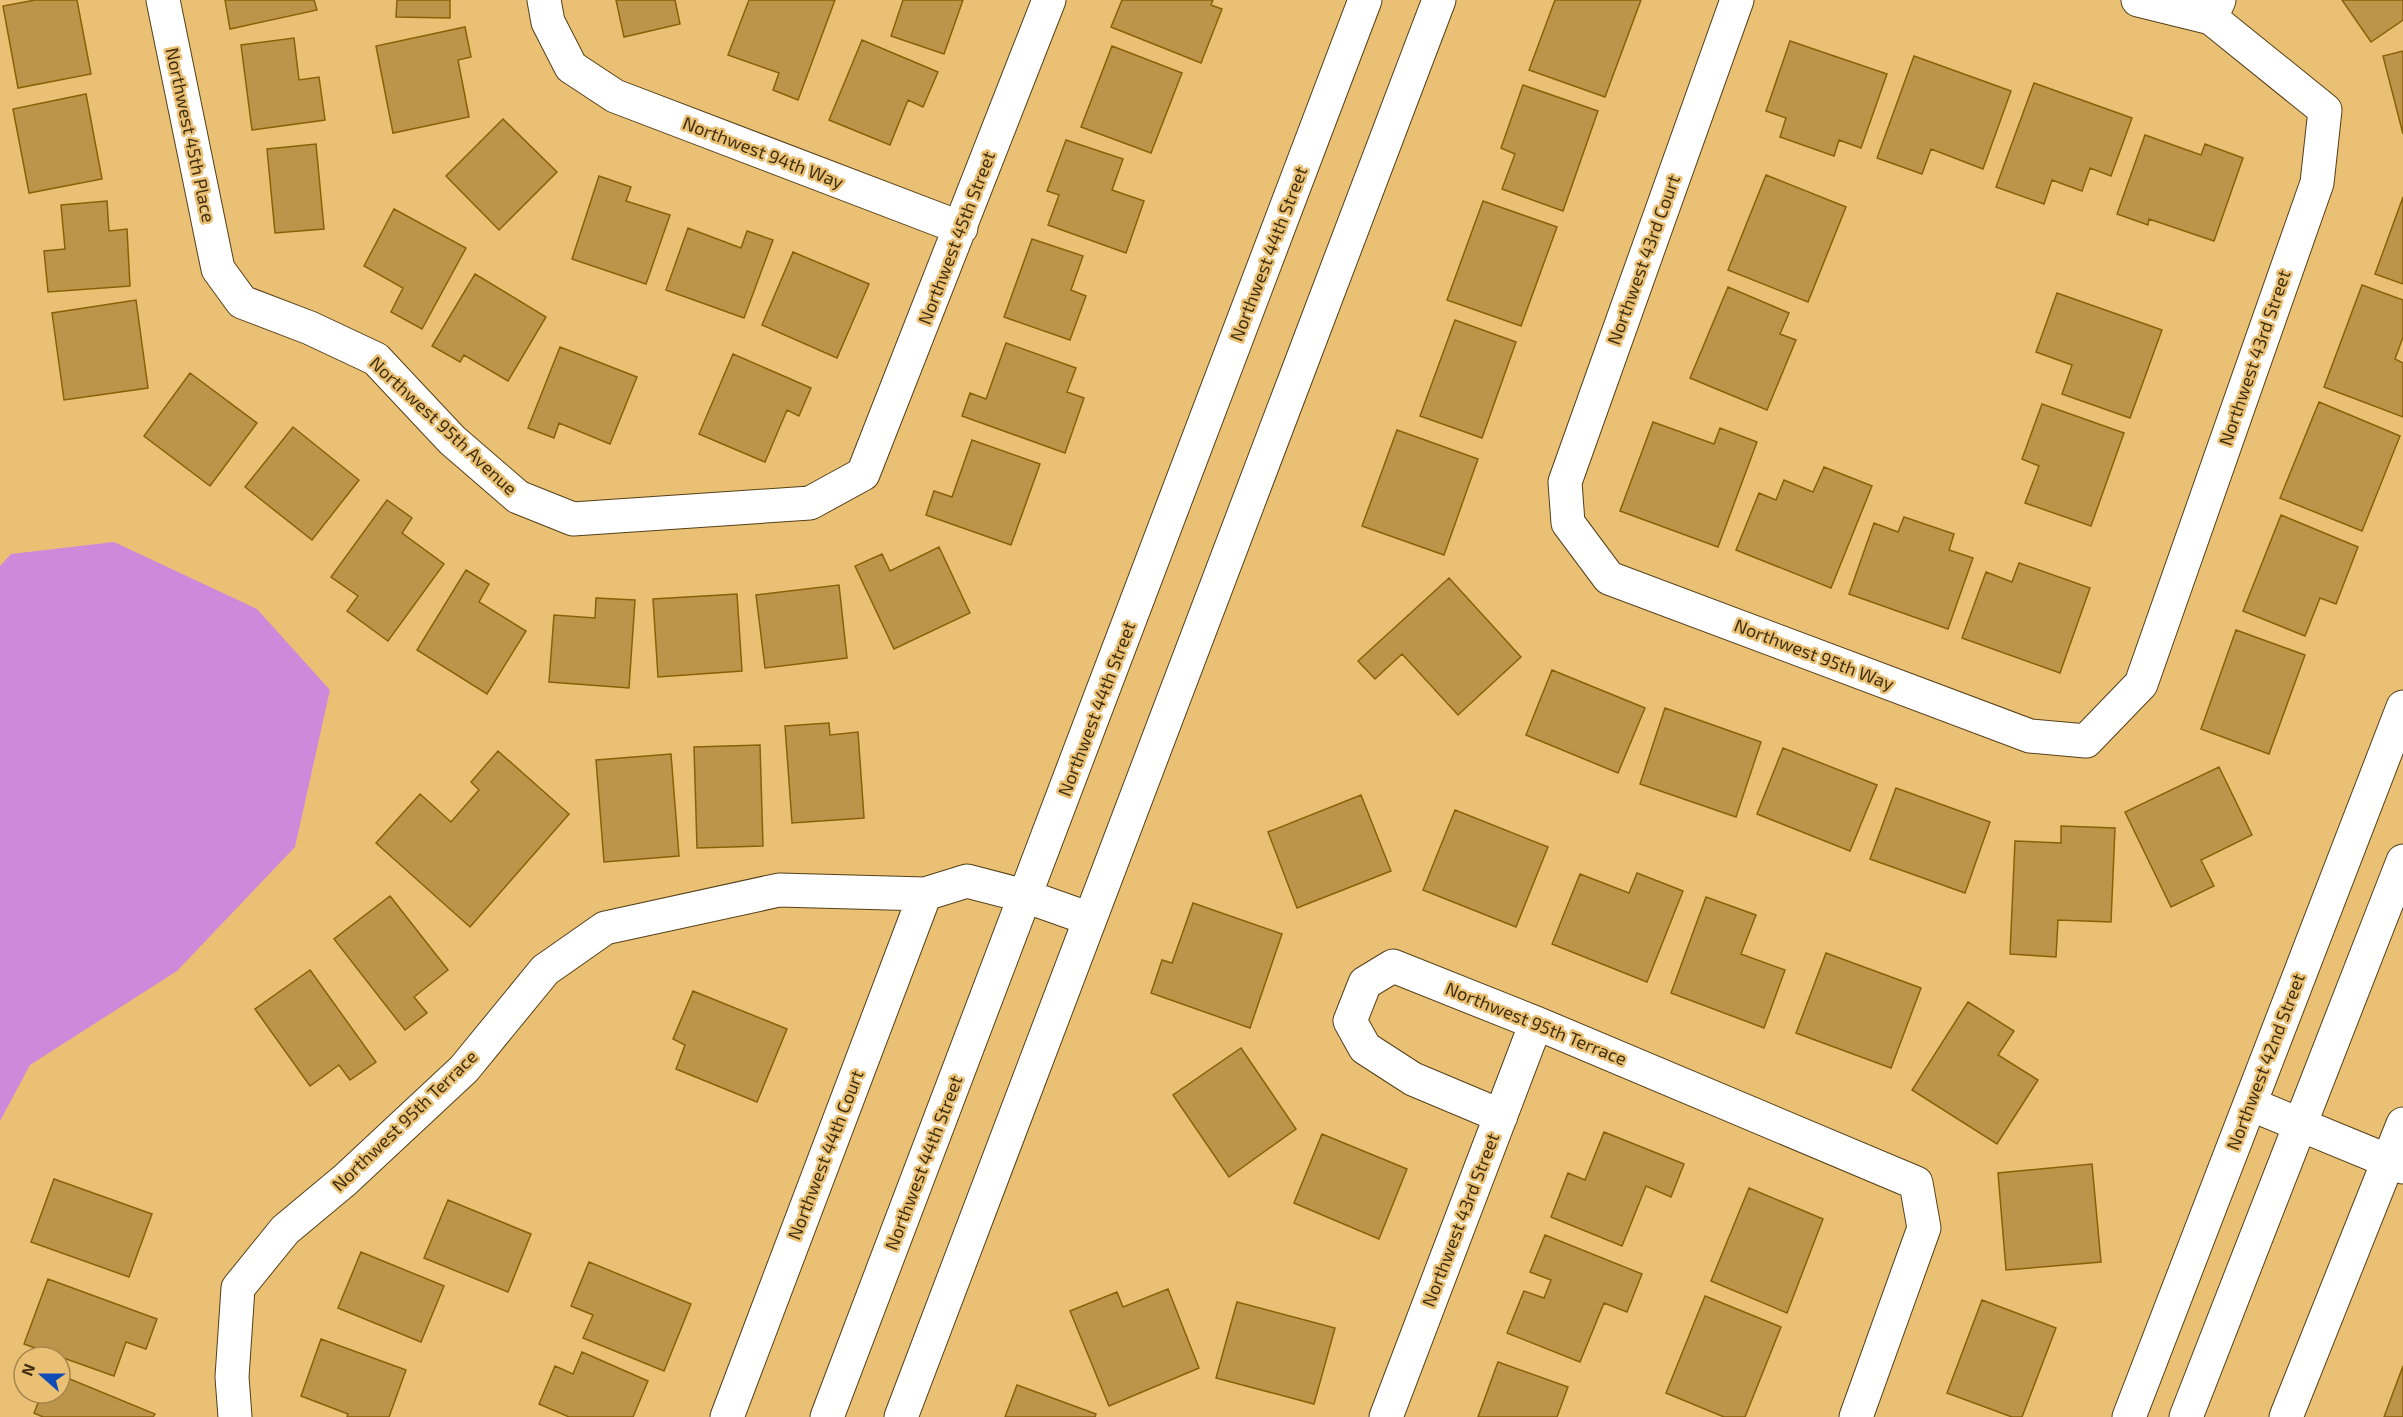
<svg xmlns="http://www.w3.org/2000/svg" width="2403" height="1417" viewBox="0 0 2403 1417" font-family="'Exo 2',sans-serif">
  <style>
    .water { fill: #ce8ada }
    .building { fill: #bd954a; stroke: #886206; stroke-width: 1.5 }
    .lines { fill: none; stroke-linecap: round; stroke-linejoin: round }
    .minor-casing { stroke: #554018; stroke-width: 35 }
    .minor { stroke: #fff; stroke-width: 33 }
    .labels { text-anchor: middle; stroke-width: 5; stroke-linejoin: round; paint-order: stroke }
    .street-label { font-size: 18px; fill: #413010; stroke: #eac075 }
  </style>
  <rect width="100%" height="100%" fill="#eac075"/>
  <path class="water" d="M114,542L257,609L330,690L295,847L177,971L30,1065L0,1121V566L11,554Z"/>
  <path class="building" d="M35,0H77L91,74L18,88L3,6Z
    M225,0H314L317,10L230,29Z
    M397,0H450V18L396,17Z
    M616,0H675L680,24L624,37Z
    M749,0H835L798,100L773,90L779,73L728,55Z
    M903,0H963L944,54L891,36Z
    M1122,0H1213L1211,5L1222,9L1201,63L1111,27Z
    M1555,0H1641L1605,97L1529,70Z
    M2342,0H2403V20L2371,42Z
    M465,27L471,57L458,60L469,117L393,133L376,46Z
    M294,38L299,80L319,77L325,120L252,130L241,45Z
    M862,40L938,72L923,107L908,100L890,145L829,120Z
    M1790,41L1887,74L1861,148L1839,140L1834,156L1780,137L1786,118L1766,111Z
    M1112,46L1182,73L1151,153L1081,127Z
    M2403,51V134L2383,56Z
    M1914,56L2011,91L1983,169L1931,149L1922,174L1877,158Z
    M2034,83L2132,118L2111,176L2090,168L2082,191L2052,180L2044,204L1996,187Z
    M1523,85L1598,111L1563,211L1502,189L1515,154L1501,148Z
    M86,94L102,179L29,193L13,109Z
    M503,119L557,172L499,230L446,176Z
    M2145,135L2201,155L2205,144L2243,158L2214,241L2149,219L2148,225L2117,214Z
    M1066,140L1123,159L1112,190L1144,201L1126,253L1048,225L1059,195L1047,191Z
    M316,144L324,229L275,233L267,149Z
    M1766,175L1846,207L1808,302L1728,270Z
    M599,176L631,187L626,201L670,215L646,284L572,259Z
    M2403,197V284L2375,274Z
    M107,201L109,231L127,229L130,286L48,292L44,251L65,249L61,205Z
    M1483,201L1557,227L1521,326L1447,300Z
    M394,209L466,248L422,329L391,312L403,288L364,266Z
    M688,228L741,248L747,231L773,240L744,318L666,290Z
    M1032,239L1083,256L1071,290L1086,296L1070,340L1004,317Z
    M793,252L869,284L837,358L762,325Z
    M475,274L546,317L508,381L464,355L460,362L432,346Z
    M2362,285L2403,300V337L2395,359L2403,363V417L2324,387Z
    M1728,287L1789,313L1780,334L1796,340L1767,410L1690,378Z
    M2057,293L2162,330L2130,418L2062,394L2072,365L2036,352Z
    M136,300L148,388L64,400L52,313Z
    M1455,320L1516,342L1482,438L1420,416Z
    M1006,343L1076,368L1067,392L1084,398L1065,453L962,416L970,393L986,399Z
    M560,347L637,377L610,444L559,423L554,438L528,428Z
    M733,354L811,388L799,416L787,410L765,462L699,434Z
    M190,373L257,423L210,486L144,436Z
    M2319,402L2400,436L2362,531L2280,498Z
    M2042,404L2124,433L2091,526L2025,503L2039,466L2022,459Z
    M1653,422L1714,444L1720,428L1757,442L1718,547L1620,511Z
    M293,427L359,480L312,540L245,487Z
    M1397,430L1478,459L1444,555L1362,526Z
    M972,440L1040,464L1011,545L926,515L934,491L952,497Z
    M1824,467L1872,486L1831,588L1736,550L1759,493L1776,500L1784,480L1813,492Z
    M387,500L412,518L402,533L444,564L388,641L347,611L358,596L331,577Z
    M2281,515L2358,547L2336,604L2320,598L2305,636L2243,611Z
    M1904,517L1954,534L1949,550L1973,558L1948,629L1849,594L1874,523L1898,532Z
    M939,547L970,613L894,649L855,566L882,554L890,571Z
    M2019,563L2090,588L2060,673L1962,638L1986,572L2012,582Z
    M466,570L489,584L479,602L526,631L487,694L417,650Z
    M1449,578L1521,657L1458,715L1402,654L1375,679L1358,661Z
    M839,585L847,658L765,668L756,595Z
    M737,594L742,671L658,677L653,599Z
    M596,598L635,600L629,688L549,682L554,615L595,618Z
    M2236,630L2305,655L2269,754L2201,729Z
    M1552,670L1645,708L1618,773L1526,735Z
    M1665,708L1761,742L1736,817L1640,784Z
    M829,723L830,735L858,732L864,818L792,823L785,726Z
    M760,745L763,846L697,848L694,747Z
    M1783,748L1877,785L1850,851L1757,814Z
    M498,751L569,814L470,927L376,843L420,794L451,822L479,790L471,782Z
    M671,754L679,856L604,862L596,760Z
    M2219,767L2252,835L2201,860L2214,886L2171,907L2125,812Z
    M1896,788L1990,822L1965,893L1870,859Z
    M1361,795L1391,871L1297,908L1268,832Z
    M1455,810L1548,847L1516,927L1423,890Z
    M2061,826L2115,828L2111,922L2058,920L2056,957L2010,954L2015,841L2061,843Z
    M1637,873L1683,891L1647,982L1552,944L1580,874L1629,893Z
    M390,896L448,970L414,997L427,1013L405,1030L334,939Z
    M1706,897L1756,915L1741,954L1785,970L1764,1028L1671,993Z
    M1193,903L1282,934L1250,1028L1151,993L1162,960L1172,963Z
    M1826,953L1921,988L1891,1068L1796,1033Z
    M310,970L376,1062L350,1080L339,1065L310,1086L255,1009Z
    M693,991L787,1029L757,1102L676,1069L685,1045L673,1039Z
    M1968,1002L2014,1031L1998,1055L2038,1080L1997,1144L1912,1090Z
    M1241,1048L1296,1129L1229,1177L1173,1095Z
    M1604,1132L1684,1164L1671,1197L1646,1186L1622,1246L1551,1217L1568,1173L1585,1180Z
    M1322,1134L1407,1169L1379,1239L1294,1203Z
    M2092,1164L2101,1262L2006,1270L1998,1173Z
    M54,1179L152,1214L129,1277L31,1242Z
    M1749,1188L1823,1219L1787,1313L1711,1281Z
    M448,1200L531,1234L508,1292L424,1258Z
    M1545,1235L1642,1274L1627,1312L1604,1303L1580,1362L1507,1333L1524,1291L1544,1298L1551,1280L1530,1272Z
    M361,1252L444,1286L421,1342L338,1308Z
    M589,1262L691,1304L664,1371L583,1338L593,1315L571,1306Z
    M48,1279L157,1319L146,1349L126,1342L114,1376L24,1344Z
    M1168,1289L1199,1368L1109,1406L1070,1311L1117,1292L1123,1307Z
    M1705,1296L1781,1327L1745,1417H1724L1666,1393Z
    M1982,1300L2056,1328L2022,1417H2012L1947,1393Z
    M1237,1302L1335,1328L1314,1404L1216,1378Z
    M321,1339L406,1370L389,1417H347L348,1414L301,1396Z
    M582,1352L648,1381L633,1417H569L539,1404L555,1366L573,1374Z
    M1498,1362L1568,1387L1557,1417H1478Z
    M2403,1366V1417H2384Z
    M60,1375L155,1414L153,1417H43L34,1413L42,1393H60Z
    M1017,1385L1096,1414L1095,1417H1005Z"/>
  <g class="lines">
    <g class="minor-casing">
      <path id="minor" d="M163,0L218,269L242,302L310,328L376,359L452,440L518,497L573,519L810,503L863,474L1049,0
        M544,0L548,22L571,67L615,96L961,228
        M1737,0L1565,482L1568,523L1609,578L2030,736L2086,741L2141,684L2317,183L2325,110L2211,18L2219,0
        M2138,0L2211,18
        M2250,1104L2403,1167
        M1501,1116L1413,1079L1365,1048L1350,1021L1365,983L1393,966L1536,1023L1916,1183L1924,1228L1856,1417
        M235,1417L232,1377L238,1288L285,1230L345,1180L464,1069L545,970L605,928L779,890L925,894L967,881L1025,896L1090,919
        M727,1417L925,894
        M827,1417L1365,0
        M901,1417L1439,0
        M1386,1417L1536,1023
        M2129,1417L2403,707
        M2186,1417L2403,861
        M2286,1417L2403,1124"/>
    </g>
    <use href="#minor" class="minor"/>
  </g>
  <g class="labels">
    <g class="street-label">
      <text transform="translate(190 135) rotate(78)" y="6">Northwest 45th Place</text>
      <text transform="translate(763 153) rotate(21)" y="6">Northwest 94th Way</text>
      <text transform="translate(957 238) rotate(-69)" y="6">Northwest 45th Street</text>
      <text transform="translate(1269 254) rotate(-69)" y="6">Northwest 44th Street</text>
      <text transform="translate(1644 260) rotate(-70)" y="6">Northwest 43rd Court</text>
      <text transform="translate(2255 358) rotate(-71)" y="6">Northwest 43rd Street</text>
      <text transform="translate(443 426) rotate(43)" y="6">Northwest 95th Avenue</text>
      <text transform="translate(1814 655) rotate(21)" y="6">Northwest 95th Way</text>
      <text transform="translate(1097 709) rotate(-69)" y="6">Northwest 44th Street</text>
      <text transform="translate(1536 1024) rotate(22)" y="6">Northwest 95th Terrace</text>
      <text transform="translate(2266 1062) rotate(-69)" y="6">Northwest 42nd Street</text>
      <text transform="translate(405 1121) rotate(-44)" y="6">Northwest 95th Terrace</text>
      <text transform="translate(826 1155) rotate(-69)" y="6">Northwest 44th Court</text>
      <text transform="translate(924 1163) rotate(-69)" y="6">Northwest 44th Street</text>
      <text transform="translate(1461 1220) rotate(-69)" y="6">Northwest 43rd Street</text>
    </g>
  </g>
  <g transform="translate(42 1375) rotate(291)"><circle r="28" fill="#eac075" stroke="#a6864d" stroke-width="1.5"/>
  <path d="M0-4.5L10 22L0 15L-10 22Z" fill="#114bb7"/>
  <text y="-9" font-size="16" font-weight="bold" text-anchor="middle" fill="#413010">N</text>
  </g>
</svg>
